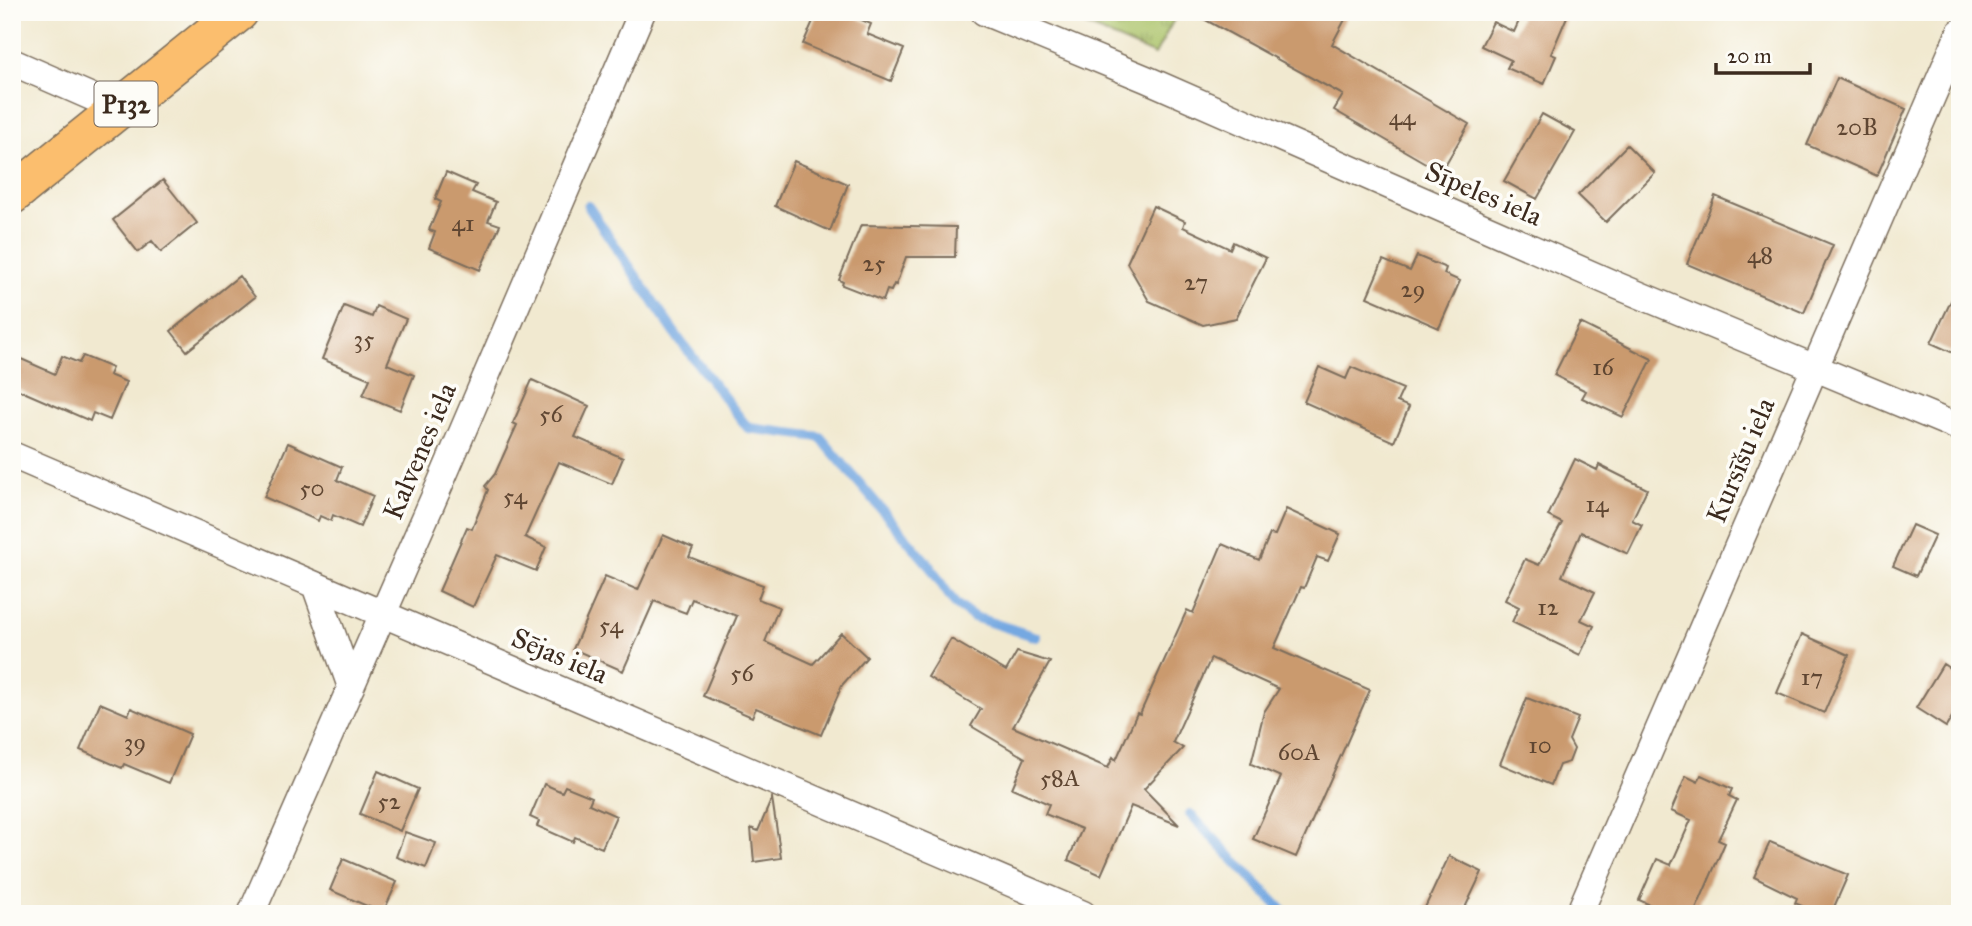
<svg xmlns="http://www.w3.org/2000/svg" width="1972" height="926" viewBox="0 0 1972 926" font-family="'IM FELL Great Primer',serif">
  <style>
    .grass { fill: url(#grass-tufts); stroke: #737644; stroke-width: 2 }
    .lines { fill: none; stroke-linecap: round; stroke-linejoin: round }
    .stream { stroke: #74a8e1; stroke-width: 10 }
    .building { fill: #ca9a6e }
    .minor-casing { stroke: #7b6d5c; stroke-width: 29 }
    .primary-casing { stroke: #7b6d5c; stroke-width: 41 }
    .minor { stroke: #fff; stroke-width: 26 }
    .primary { stroke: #fbbe6e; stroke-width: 38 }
    .labels { text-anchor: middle; stroke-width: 7; stroke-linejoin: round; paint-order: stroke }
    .number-label { font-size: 24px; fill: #5f4632 }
    .shield { fill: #fdfcf7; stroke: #75695f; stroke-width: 2 }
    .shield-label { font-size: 26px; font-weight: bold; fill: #3b2a1e }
    .street-label { font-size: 28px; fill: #3b2a1e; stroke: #fdfcf7 }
  </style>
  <defs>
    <pattern id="grass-tufts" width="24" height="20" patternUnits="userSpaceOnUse" patternTransform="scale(1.75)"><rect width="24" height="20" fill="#abc369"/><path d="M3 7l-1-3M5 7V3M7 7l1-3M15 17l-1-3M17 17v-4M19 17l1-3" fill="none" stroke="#8c9f56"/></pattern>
  </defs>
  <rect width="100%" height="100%" fill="#fdfcf7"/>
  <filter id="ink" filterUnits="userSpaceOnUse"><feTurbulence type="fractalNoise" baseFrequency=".0143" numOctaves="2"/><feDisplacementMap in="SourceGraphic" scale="14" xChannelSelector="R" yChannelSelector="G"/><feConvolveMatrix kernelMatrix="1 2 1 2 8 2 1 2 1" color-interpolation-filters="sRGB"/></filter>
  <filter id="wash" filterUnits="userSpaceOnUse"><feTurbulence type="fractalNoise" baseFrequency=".00686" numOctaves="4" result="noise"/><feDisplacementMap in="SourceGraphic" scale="28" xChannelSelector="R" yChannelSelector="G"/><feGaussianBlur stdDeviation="1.57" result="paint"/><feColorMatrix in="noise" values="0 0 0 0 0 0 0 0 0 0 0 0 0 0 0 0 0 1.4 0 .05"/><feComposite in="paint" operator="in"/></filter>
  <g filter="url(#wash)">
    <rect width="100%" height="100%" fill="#f1e9d0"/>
    <path class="grass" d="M1055,12H1178L1155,55Z"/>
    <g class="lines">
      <path class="stream" d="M588,206L681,342L748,428L820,437L928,564L955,604L974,617L1036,637
        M1190,814L1286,914"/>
    </g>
    <g id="blocks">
      <path class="building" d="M817,12H843L871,24L867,34L904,49L891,81L803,44Z
        M1191,12H1349L1332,44L1469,124L1441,172L1334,110L1343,95Z
        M1523,12H1569L1551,54L1556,56L1544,84L1507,68L1511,60L1481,46L1493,22L1514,32Z
        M1837,78L1906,109L1877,176L1807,145Z
        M1542,114L1575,132L1537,199L1504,181Z
        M1627,145L1655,173L1606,222L1578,195Z
        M794,161L848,184L830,231L775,206Z
        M446,172L476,185L472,192L496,202L488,221L500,225L480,270L429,248L435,232L429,230L441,202L435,199Z
        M163,180L197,223L161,252L152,241L138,252L113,220Z
        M1715,196L1833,245L1804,313L1687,264Z
        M1153,206L1185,221L1183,227L1230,249L1233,242L1266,258L1236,318L1203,325L1149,301L1127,263Z
        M861,225L956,227L955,257H906L896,285L894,284L891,291L887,290L883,301L842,285L843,282L839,280Z
        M1417,256L1446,268L1444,274L1460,281L1439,328L1367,297L1383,260L1410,271Z
        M239,276L255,297L187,351L171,331Z
        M1960,282V356L1931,343Z
        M344,306L372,317L376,306L406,319L387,364L414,375L400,410L363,395L370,379L322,359Z
        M1580,323L1652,359L1623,417L1582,398L1586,391L1554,375Z
        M12,355L55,374L62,356L79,363L83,356L112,368L109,375L126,382L110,420L93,413L90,421L12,387Z
        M1319,367L1346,379L1351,367L1403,389L1397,402L1409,407L1394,442L1304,402Z
        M532,380L589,406L575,437L623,458L612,484L559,462L525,537L546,547L536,571L497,555L473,607L439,591L467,527L472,529L488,490L485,486L495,474L517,425L513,423Z
        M288,443L342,467L337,480L373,496L360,527L333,515L331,521L320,516L318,521L264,497Z
        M1575,459L1597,470L1599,465L1647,489L1632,520L1642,525L1628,554L1581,532L1562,576L1595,592L1581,620L1594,626L1580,655L1512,622L1519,607L1505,600L1525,559L1539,565L1562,523L1548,516Z
        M1286,509L1340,534L1328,561L1317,557L1304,588L1301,587L1274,648L1370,690L1296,857L1253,839L1281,777L1251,764L1264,712L1279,689L1211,658L1173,742L1183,748L1144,789L1179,825L1131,806L1101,875L1068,860L1082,829L1045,814L1049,804L1012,788L1025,758L971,726L981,709L928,677L951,639L1006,671L1017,652L1050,662L1013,727L1108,768L1113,757L1116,760L1137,713L1140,714L1187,610L1193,613L1222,544L1259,560L1270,534L1275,535Z
        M1912,525L1935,535L1916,576L1893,566Z
        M663,535L693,548L689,557L763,585L758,599L779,607L765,642L813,664L841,633L867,657L842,685L821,735L756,708L752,717L703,696L737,616L692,599L686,613L654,601L623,671L573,649L605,576L638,590Z
        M1802,634L1849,655L1824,713L1777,693Z
        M1943,664L1960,675V704L1946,727L1916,708Z
        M1527,698L1578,718L1569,740L1574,749L1569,762L1559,765L1551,785L1500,764Z
        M100,703L128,715L131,708L190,734L169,783L124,764L122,768L80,750Z
        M378,771L418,789L400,831L360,814Z
        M1701,775L1732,789L1729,796L1737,800L1718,840L1725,843L1694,914H1652L1655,907L1639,900L1657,859L1671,865L1691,820L1671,811L1686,776L1698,782Z
        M544,784L562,792L565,786L592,797L589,804L616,816L602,848L575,837L573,842L537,826L539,821L530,817Z
        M772,798L781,858L754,862L751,828L758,831Z
        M405,832L436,843L426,868L396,857Z
        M1770,842L1848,875L1831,914H1820L1795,903L1797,898L1754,877Z
        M1449,856L1482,872L1462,914H1422Z
        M343,859L397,882L383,913L330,890Z"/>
    </g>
  </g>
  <g filter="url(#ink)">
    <use href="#blocks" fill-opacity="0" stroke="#7b6d5c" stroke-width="2"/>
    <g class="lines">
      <g class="minor-casing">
        <path id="minor" d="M984,12L1146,79L1618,286L1960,428
          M12,62L119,109
          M12,455L1083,914
          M315,585L351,687
          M251,914L440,484L642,12
          M1579,914L1960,32"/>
      </g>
      <g class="primary-casing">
        <path id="primary" d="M12,195L239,12"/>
      </g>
      <use href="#minor" class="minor"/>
      <use href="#primary" class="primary"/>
    </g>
  </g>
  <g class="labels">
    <g class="number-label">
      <text x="1402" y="125">44</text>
      <text x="1857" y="135">20B</text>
      <text x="463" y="231">41</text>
      <text x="1760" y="263">48</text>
      <text x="874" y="271">25</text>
      <text x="1196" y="290">27</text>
      <text x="1413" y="297">29</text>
      <text x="364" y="347">35</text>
      <text x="1603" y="375">16</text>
      <text x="551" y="422">56</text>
      <text x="312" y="496">50</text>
      <text x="515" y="504">54</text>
      <text x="1597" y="512">14</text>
      <text x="1548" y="615">12</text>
      <text x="611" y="633">54</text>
      <text x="742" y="681">56</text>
      <text x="1812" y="685">17</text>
      <text x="135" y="750">39</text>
      <text x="1540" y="753">10</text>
      <text x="1299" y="760">60A</text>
      <text x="1060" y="786">58A</text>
      <text x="389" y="809">52</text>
    </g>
    <rect class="shield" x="94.5" y="81.5" width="63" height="45" rx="5"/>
    <g class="shield-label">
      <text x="126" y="113">P132</text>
    </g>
    <g class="street-label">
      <text transform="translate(1484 193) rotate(23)" y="10">Sīpeles iela</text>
      <text transform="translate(419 451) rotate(-67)" y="10">Kalvenes iela</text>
      <text transform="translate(1740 460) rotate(-67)" y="10">Kursīšu iela</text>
      <text transform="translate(560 655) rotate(23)" y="10">Sējas iela</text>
    </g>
  </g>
  <rect width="1972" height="926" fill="none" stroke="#fdfcf7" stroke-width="42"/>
  <path d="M1716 63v10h94v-10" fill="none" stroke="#3b2a1e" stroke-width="3.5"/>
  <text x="1727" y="63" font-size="21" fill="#3b2a1e" stroke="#fdfcf7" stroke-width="5" paint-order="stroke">20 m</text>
</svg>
